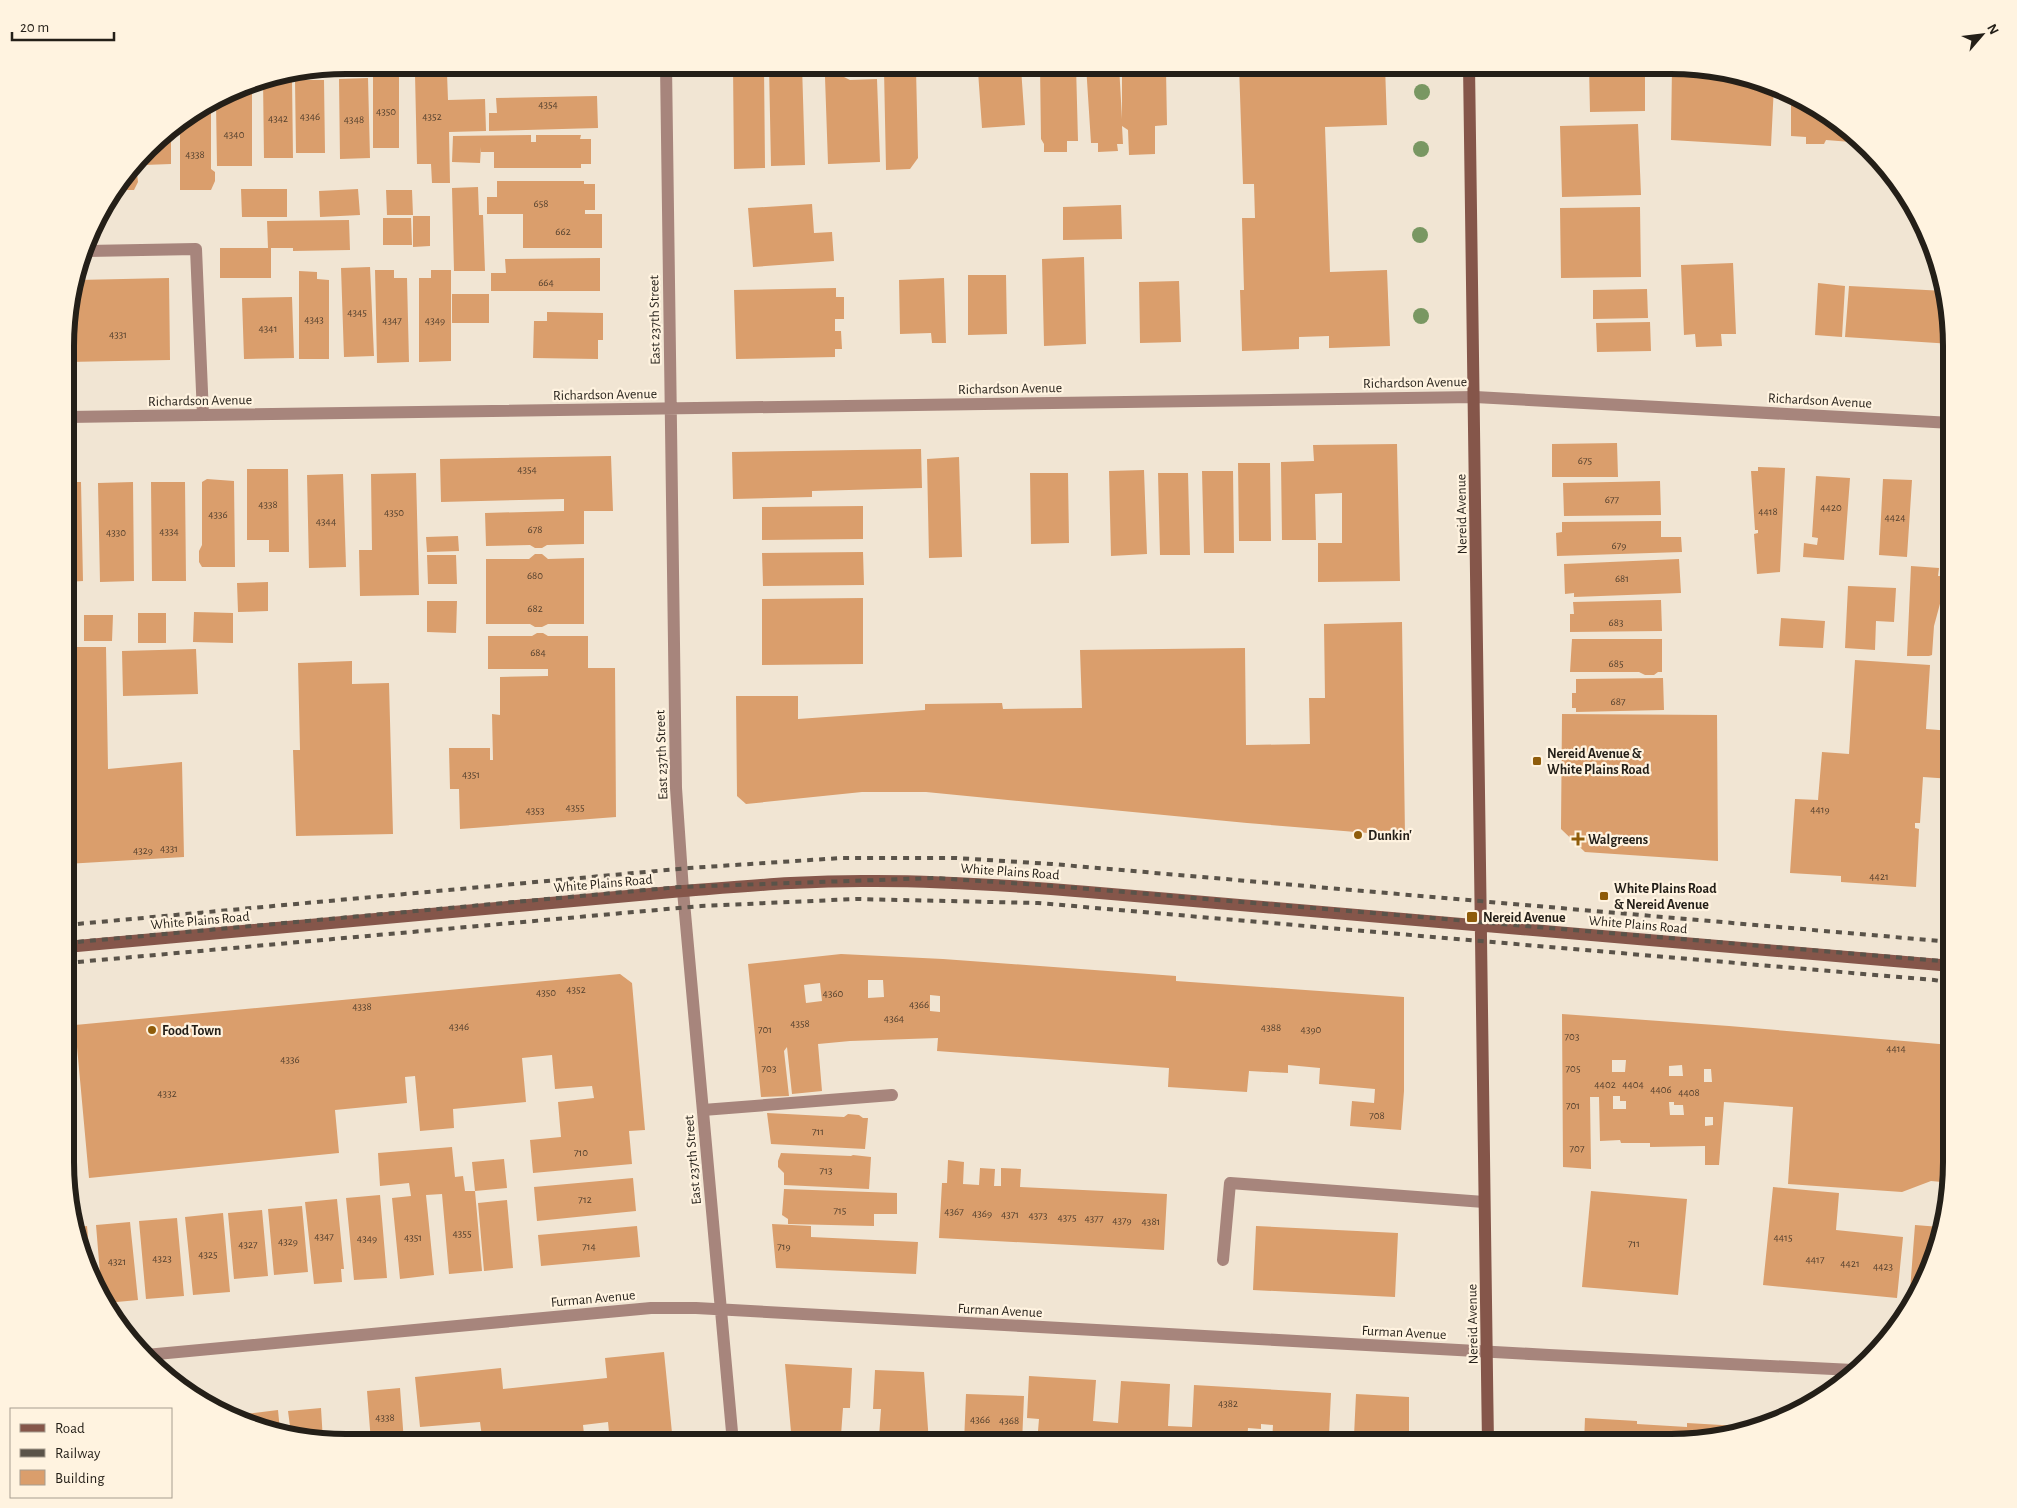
<svg xmlns="http://www.w3.org/2000/svg" width="2017" height="1508" viewBox="0 0 2017 1508" font-family="'Alegreya Sans',sans-serif">
  <style>
    .building { fill: #da9e6c; fill-rule: evenodd }
    .lines { fill: none; stroke-linecap: round; stroke-linejoin: round }
    .lane { stroke: #a7857c; stroke-width: 12 }
    .street { stroke: #a7857c; stroke-width: 12 }
    .secondary { stroke: #85564a; stroke-width: 12 }
    .rail { stroke: #5a5349; stroke-width: 4; stroke-dasharray: 6 6; stroke-linecap: butt }
    .tree { fill: #799762 }
    .poi-dot { fill: #8f5c0a; stroke: #fff3e0; stroke-width: 2 }
    .labels { text-anchor: middle; stroke-width: 4.5; stroke-linejoin: round; paint-order: stroke }
    .number-label { font-size: 11px; fill: #523f2d }
    .street-label { font-size: 14px; fill: #241f18; stroke: #fff3e0 }
    .poi-label { font-size: 14px; font-weight: bold; fill: #241f18; stroke: #fff3e0; text-anchor: start }
    .rim { fill: none; stroke: #241f18; stroke-width: 6 }
  </style>
  <rect width="100%" height="100%" fill="#f1e5d3"/>
  <path class="building" d="M802,65L805,165L771,166L769,66Z
    M1040,65H1076L1078,141H1067V152H1044V144L1041,139Z
    M1086,65H1119L1122,119V69H1166L1167,125L1155,126V154L1129,155L1128,130L1122,126L1123,144H1117L1118,151L1098,152V143H1091Z
    M1172,65H1198L1199,73L1174,77Z
    M1239,65H1385L1387,125L1325,127L1330,272L1387,270L1390,346L1329,348V336L1299,337V349L1242,351L1240,290H1244L1242,218H1255L1254,184H1243Z
    M733,66H764L765,168L734,169Z
    M1589,66H1645V111L1590,112Z
    M1672,66H1689L1774,85L1771,146L1671,140Z
    M916,68L918,158L910,169L886,170L884,69Z
    M1021,68L1025,125L982,128L978,71Z
    M373,73H399V148H373Z
    M447,73L448,100L485,99L486,131L449,132L450,183H432L431,164H417L415,74Z
    M842,76L850,80L877,79L880,162L828,164L825,77Z
    M368,78L370,158L340,159L339,79Z
    M263,79H292L293,158H264Z
    M295,80H324L325,153H296Z
    M237,90H252V166H217L216,103Z
    M1791,94L1852,132L1851,142L1826,140L1824,144H1806V137L1791,136Z
    M597,96L598,128L489,131V113H497L496,98Z
    M211,106V169L215,172V181L211,190H180V124Z
    M1638,124L1641,195L1562,197L1560,126Z
    M171,129V164L144,165L143,156L161,135Z
    M531,135V142H536V135H581L580,139H591V164H581V168H494V152H481V147L480,163L452,162L453,136Z
    M134,168L137,174L138,182L134,190H115Z
    M497,181H584V184H595V210H585V214H602V248H523V214H487V197H497Z
    M478,187L479,215H483L485,271H454L452,188Z
    M241,189H287V217H242Z
    M358,189L360,215L320,217L319,191Z
    M386,190H412L413,215H387Z
    M812,204L814,233L832,232L834,261L753,267L748,208Z
    M1121,205L1122,239L1063,240V207Z
    M1640,207L1641,277L1561,278L1560,208Z
    M413,216H430V246L413,247Z
    M383,218H411L412,245H383Z
    M349,220L350,250L293,251V248H271V278H220V248H268L267,221Z
    M1084,257L1086,344L1044,346L1042,259Z
    M600,258V291H491V273H506L505,259Z
    M1733,263L1736,334H1721L1722,346L1696,347L1695,334L1684,335L1681,265Z
    M370,267L374,356L344,357L341,268Z
    M375,270H394V278H407L409,362L377,363Z
    M431,270H451V361L419,362V278H431Z
    M299,271L317,272V279L329,280V359H299Z
    M968,275H1006L1007,334L968,335Z
    M169,278L170,360L67,362V309L77,280Z
    M944,278L946,343H932L931,333L900,334L899,280Z
    M1179,281L1181,342L1140,343L1139,282Z
    M1818,283L1845,286L1842,337L1815,335Z
    M1849,286L1945,291L1952,344L1845,337Z
    M836,288V297H844V319H835V331H841L842,349H835V357L736,359L734,290Z
    M1647,289L1648,318L1593,319V290Z
    M452,294H489V323H452Z
    M292,297L294,358L244,359L242,298Z
    M547,312L603,313V340H598V359L533,358L534,321H547Z
    M1650,322L1651,351L1597,352L1596,323Z
    M1617,443L1618,477H1552V444Z
    M1397,444L1400,581L1318,582V543H1342V493L1315,494L1316,540H1282L1281,462L1314,461L1313,445Z
    M921,449L922,488L812,491V497L733,499L732,452Z
    M611,456L613,511H584V544L547,545L542,548H535L530,545L486,546L485,513L564,511V499L441,502L440,459Z
    M959,457L962,557L929,558L927,459Z
    M1238,463H1270L1271,541H1239Z
    M1758,467L1785,468L1780,572L1757,574L1754,534L1758,533V530H1755L1751,471H1758Z
    M247,469H288L289,552H269V540H247Z
    M1144,470L1147,554L1111,556L1109,471Z
    M1202,471H1233L1234,553H1204Z
    M416,473L419,595L360,596L359,550H372L371,474Z
    M1030,473H1068L1069,543L1031,544Z
    M1158,473H1188L1190,555H1160Z
    M343,474L346,567L309,568L307,475Z
    M1816,476L1850,478L1844,560L1803,557L1804,543L1817,545L1818,538L1812,537Z
    M207,479L234,481L235,567H202L199,562V551L202,545V482Z
    M1883,479L1912,480L1907,557L1879,555Z
    M1660,481L1661,515L1564,516L1563,483Z
    M67,482H81L83,581L67,582Z
    M133,482L134,581L100,582L98,483Z
    M151,482H185L186,581H152Z
    M1946,488H1952V560L1943,559Z
    M863,506V539L762,540V507Z
    M1661,521V537H1681L1682,552L1557,556L1556,533L1562,532V522Z
    M458,536L459,551L427,552L426,537Z
    M863,552L864,585L763,586L762,553Z
    M535,554H542L548,559L584,558V624H548L542,627H535L530,624H486V559H529Z
    M427,555H456L457,584H428Z
    M1679,559L1681,593L1574,597V593L1565,594L1564,564Z
    M1911,566L1939,568L1938,576H1942L1941,600L1934,626L1932,655L1929,656H1907Z
    M268,582V611L238,612L237,583Z
    M1848,586L1896,588L1894,622L1876,621L1875,650L1845,648Z
    M863,598V664L762,665V599Z
    M1661,600L1662,631L1570,632V614H1574L1573,602Z
    M427,601H457L456,633L427,632Z
    M194,612L233,613V643L193,642Z
    M138,613H166V643H138Z
    M84,615H113L112,641H84Z
    M1781,618L1825,621L1823,648L1779,646Z
    M1402,622L1405,836L1247,823L926,792H862L746,804L737,796L736,696H798V719L925,710V704L1002,703L1003,709L1082,708L1080,650L1245,648L1246,745L1310,744L1309,698H1325L1324,624Z
    M537,633H543L548,636H588V668H615L616,817L460,829L459,789H450L449,748H490V760H493L492,714L500,715V677L548,676V669H488V636H532Z
    M1572,639H1662V672H1658L1654,675H1645L1639,672H1570Z
    M67,647H106L108,769L182,762L184,857L66,864Z
    M196,649L198,694L123,696L122,651Z
    M1946,659H1952V696H1943Z
    M1855,660L1930,665L1926,729L1952,731V779L1923,777L1920,823H1915V828L1919,829L1916,887L1841,882V876L1790,873L1795,799L1818,800L1822,752L1849,754Z
    M352,661V684L389,683L393,834L296,836L293,750H300L298,663Z
    M1663,678L1664,710L1576,712V708H1572V693H1576V679Z
    M1562,714L1717,715L1718,861L1585,852L1561,829Z
    M841,954L943,959L1176,976V981L1404,997V1091L1401,1130L1350,1126L1352,1101L1374,1103L1375,1089L1319,1084L1320,1068L1288,1065V1073L1249,1071L1247,1092L1168,1087L1169,1068L937,1051L938,1038L850,1041L818,1044L822,1091L792,1094L787,1047L784,1051L789,1096L761,1097L748,964ZM868,980H883L884,997L868,998ZM820,983L822,1001L806,1003L804,985ZM930,995L940,996V1012L930,1011Z
    M620,974L632,983L645,1130L629,1131L632,1164L533,1173L530,1140L561,1137L558,1102L594,1098L592,1086L555,1089L552,1055L522,1058L526,1102L453,1109L454,1128L420,1131L415,1076L405,1077L407,1103L335,1110L339,1153L89,1178L75,1025Z
    M1562,1014L1729,1026L1951,1045L1942,1182L1931,1181L1902,1192L1788,1184L1793,1107L1724,1102L1719,1165H1705V1146L1650,1147V1143H1621L1620,1140L1600,1141L1599,1097H1590L1591,1169L1563,1167ZM1612,1060H1626L1625,1072H1612ZM1682,1065L1683,1076H1669V1066ZM1704,1069H1711L1712,1082H1704ZM1613,1096H1620V1101H1626V1109H1613ZM1669,1102H1674V1105H1683L1684,1115H1670ZM1705,1117H1713V1125L1705,1126Z
    M767,1113L844,1117L848,1114L859,1115L863,1118H868L865,1149L771,1144Z
    M452,1147L455,1177L463,1176L465,1191H475L482,1271L449,1274L442,1194L426,1195L434,1275L400,1279L392,1198L411,1196L409,1183L380,1186L378,1153Z
    M781,1153L851,1156L853,1155L871,1157L869,1189L784,1185V1173L778,1167V1161Z
    M504,1159L507,1188L475,1191L472,1162Z
    M948,1160L964,1162L963,1184L979,1185L980,1168L995,1169L994,1186H1001V1168L1021,1169L1020,1187L1167,1194L1164,1250L939,1238L942,1183H947Z
    M633,1178L636,1211L537,1221L534,1187Z
    M1773,1187L1839,1193L1836,1230L1903,1237L1897,1298L1763,1285Z
    M784,1189L897,1193V1214H874V1226L788,1224V1219L782,1215Z
    M1591,1191L1687,1199L1678,1295L1582,1287Z
    M380,1195L387,1278L354,1280L346,1198Z
    M337,1199L344,1269H341L342,1282L314,1284L305,1202Z
    M507,1200L513,1268L484,1271L478,1203Z
    M302,1206L308,1272L274,1275L268,1209Z
    M262,1210L268,1276L234,1279L228,1213Z
    M223,1213L230,1292L193,1295L185,1217Z
    M177,1218L184,1296L146,1299L139,1221Z
    M130,1222L138,1300L106,1303L102,1298L96,1225Z
    M772,1224L811,1226V1237L918,1242L916,1274L776,1268Z
    M1915,1225L1940,1227L1931,1270L1909,1304Z
    M87,1226L91,1270H90L78,1227Z
    M637,1226L640,1257L541,1266L538,1235Z
    M1256,1226L1398,1233L1395,1297L1253,1290Z
    M664,1352L673,1443H610L608,1422L583,1425L585,1443L468,1442V1439L482,1437L480,1422L420,1427L415,1377L501,1368L503,1389L607,1378L605,1358Z
    M785,1364L852,1368L850,1408H843L841,1435L879,1437L881,1409H873L875,1370L924,1372L929,1443H792Z
    M1029,1376L1096,1380L1093,1421L1118,1423L1121,1381L1170,1384L1168,1426L1192,1427L1194,1385L1331,1393L1329,1435L1354,1436L1356,1394L1409,1397V1443H1272L1273,1425L1261,1424V1429L1248,1428L1247,1443H1037L1039,1419L1027,1418Z
    M400,1388L404,1442H371L367,1391Z
    M966,1394L1024,1396L1022,1443H964Z
    M321,1408L323,1441L291,1434L288,1411Z
    M278,1410L280,1431L246,1423L245,1414Z
    M1585,1418L1637,1421V1424L1687,1427V1423L1739,1426V1433L1726,1438L1671,1443H1584Z"/>
  <g class="lines">
    <path class="lane" d="M87,251L196,249L203,415
      M703,1110L892,1095
      M1223,1260L1230,1183L1484,1202"/>
    <path class="street" d="M666,65L676,788L683,891L733,1443
      M67,417L1475,397L1952,423
      M146,1355L651,1308H696L1549,1355L1853,1370"/>
    <path class="secondary" d="M1469,65C1476,525 1481,984 1488,1443
      M66,947L683,891C747,886 812,880 876,881C947,881 1018,886 1088,892L1952,966"/>
    <path class="rail" d="M66,925L689,868L841,858H957L1052,864L1952,942
      M66,943L679,887L934,878L1041,885L1952,962
      M66,963L701,906L856,899L1038,903L1934,980L1952,983"/>
  </g>
  <g class="tree">
    <circle cx="1422" cy="92" r="8"/>
    <circle cx="1421" cy="149" r="8"/>
    <circle cx="1420" cy="235" r="8"/>
    <circle cx="1421" cy="316" r="8"/>
  </g>
  <g class="poi-dot">
    <rect x="1532" y="756" width="10" height="10" rx="2.5"/>
    <circle cx="1358" cy="835" r="5"/>
    <path d="M1575.5 831.5h5v5h5v5h-5v5h-5v-5h-5v-5h5z"/>
    <rect x="1599" y="891" width="10" height="10" rx="2.5"/>
    <rect x="1466" y="911" width="12" height="12" rx="2.5"/>
    <circle cx="152" cy="1030" r="5"/>
  </g>
  <g class="labels">
    <g class="number-label">
      <text x="548" y="108">4354</text>
      <text x="386" y="115">4350</text>
      <text x="310" y="120">4346</text>
      <text x="432" y="120">4352</text>
      <text x="278" y="122">4342</text>
      <text x="354" y="123">4348</text>
      <text x="234" y="138">4340</text>
      <text x="195" y="158">4338</text>
      <text x="541" y="207">658</text>
      <text x="563" y="235">662</text>
      <text x="546" y="286">664</text>
      <text x="357" y="316">4345</text>
      <text x="314" y="323">4343</text>
      <text x="392" y="324">4347</text>
      <text x="435" y="324">4349</text>
      <text x="268" y="332">4341</text>
      <text x="118" y="338">4331</text>
      <text x="1585" y="464">675</text>
      <text x="527" y="473">4354</text>
      <text x="1612" y="503">677</text>
      <text x="268" y="508">4338</text>
      <text x="1831" y="511">4420</text>
      <text x="1768" y="515">4418</text>
      <text x="394" y="516">4350</text>
      <text x="218" y="518">4336</text>
      <text x="1895" y="521">4424</text>
      <text x="326" y="525">4344</text>
      <text x="535" y="533">678</text>
      <text x="169" y="535">4334</text>
      <text x="116" y="536">4330</text>
      <text x="1619" y="549">679</text>
      <text x="535" y="579">680</text>
      <text x="1622" y="582">681</text>
      <text x="535" y="612">682</text>
      <text x="1616" y="626">683</text>
      <text x="538" y="656">684</text>
      <text x="1616" y="667">685</text>
      <text x="1618" y="705">687</text>
      <text x="471" y="778">4351</text>
      <text x="575" y="811">4355</text>
      <text x="1820" y="813">4419</text>
      <text x="535" y="814">4353</text>
      <text x="169" y="852">4331</text>
      <text x="143" y="854">4329</text>
      <text x="1879" y="880">4421</text>
      <text x="576" y="993">4352</text>
      <text x="546" y="996">4350</text>
      <text x="833" y="997">4360</text>
      <text x="919" y="1008">4366</text>
      <text x="362" y="1010">4338</text>
      <text x="894" y="1022">4364</text>
      <text x="800" y="1027">4358</text>
      <text x="459" y="1030">4346</text>
      <text x="1271" y="1031">4388</text>
      <text x="765" y="1033">701</text>
      <text x="1311" y="1033">4390</text>
      <text x="1572" y="1040">703</text>
      <text x="1896" y="1052">4414</text>
      <text x="290" y="1063">4336</text>
      <text x="769" y="1072">703</text>
      <text x="1573" y="1072">705</text>
      <text x="1605" y="1088">4402</text>
      <text x="1633" y="1088">4404</text>
      <text x="1661" y="1093">4406</text>
      <text x="1689" y="1096">4408</text>
      <text x="167" y="1097">4332</text>
      <text x="1573" y="1109">701</text>
      <text x="1377" y="1119">708</text>
      <text x="818" y="1135">711</text>
      <text x="1577" y="1152">707</text>
      <text x="581" y="1156">710</text>
      <text x="826" y="1174">713</text>
      <text x="585" y="1203">712</text>
      <text x="840" y="1214">715</text>
      <text x="954" y="1215">4367</text>
      <text x="982" y="1217">4369</text>
      <text x="1010" y="1218">4371</text>
      <text x="1038" y="1219">4373</text>
      <text x="1067" y="1221">4375</text>
      <text x="1094" y="1222">4377</text>
      <text x="1122" y="1224">4379</text>
      <text x="1151" y="1225">4381</text>
      <text x="462" y="1237">4355</text>
      <text x="324" y="1240">4347</text>
      <text x="413" y="1241">4351</text>
      <text x="1783" y="1241">4415</text>
      <text x="367" y="1242">4349</text>
      <text x="288" y="1245">4329</text>
      <text x="1634" y="1247">711</text>
      <text x="248" y="1248">4327</text>
      <text x="589" y="1250">714</text>
      <text x="784" y="1250">719</text>
      <text x="208" y="1258">4325</text>
      <text x="162" y="1262">4323</text>
      <text x="1815" y="1263">4417</text>
      <text x="117" y="1265">4321</text>
      <text x="1850" y="1267">4421</text>
      <text x="1883" y="1270">4423</text>
      <text x="1228" y="1407">4382</text>
      <text x="385" y="1421">4338</text>
      <text x="980" y="1423">4366</text>
      <text x="1009" y="1424">4368</text>
    </g>
    <g class="street-label">
      <text transform="translate(654 320) rotate(-91)" y="5">East 237th Street</text>
      <text transform="translate(1415 382) rotate(-1)" y="5">Richardson Avenue</text>
      <text transform="translate(1010 388) rotate(-1)" y="5">Richardson Avenue</text>
      <text transform="translate(605 394) rotate(-1)" y="5">Richardson Avenue</text>
      <text transform="translate(200 400) rotate(-1)" y="5">Richardson Avenue</text>
      <text transform="translate(1820 400) rotate(3)" y="5">Richardson Avenue</text>
      <text transform="translate(1461 514) rotate(-91)" y="5">Nereid Avenue</text>
      <text transform="translate(661 755) rotate(-92)" y="5">East 237th Street</text>
      <text transform="translate(1010 871) rotate(4)" y="5">White Plains Road</text>
      <text transform="translate(603 883) rotate(-5)" y="5">White Plains Road</text>
      <text transform="translate(200 920) rotate(-5)" y="5">White Plains Road</text>
      <text transform="translate(1638 924) rotate(5)" y="5">White Plains Road</text>
      <text transform="translate(692 1160) rotate(-95)" y="5">East 237th Street</text>
      <text transform="translate(593 1298) rotate(-5)" y="5">Furman Avenue</text>
      <text transform="translate(1000 1310) rotate(3)" y="5">Furman Avenue</text>
      <text transform="translate(1472 1324) rotate(-91)" y="5">Nereid Avenue</text>
      <text transform="translate(1404 1332) rotate(3)" y="5">Furman Avenue</text>
    </g>
    <g class="poi-label">
      <text x="1547" y="758">Nereid Avenue &amp;<tspan x="1547" dy="16">White Plains Road</tspan></text>
      <text x="1368" y="840">Dunkin'</text>
      <text x="1588" y="844">Walgreens</text>
      <text x="1614" y="893">White Plains Road<tspan x="1614" dy="16">&amp; Nereid Avenue</tspan></text>
      <text x="1483" y="922">Nereid Avenue</text>
      <text x="162" y="1035">Food Town</text>
    </g>
  </g>
  <path d="M0 0H2017V1508H0ZM346 74H1671A272 272 0 0 1 1943 346V1162A272 272 0 0 1 1671 1434H346A272 272 0 0 1 74 1162V346A272 272 0 0 1 346 74Z" fill="#fff3e0" fill-rule="evenodd"/>
  <path class="rim" d="M346 74H1671A272 272 0 0 1 1943 346V1162A272 272 0 0 1 1671 1434H346A272 272 0 0 1 74 1162V346A272 272 0 0 1 346 74Z"/>
  <rect x="10" y="1408" width="162" height="90" fill="#fff3e0" stroke="#a79e90"/>
  <rect x="20" y="1424" width="25" height="8" fill="#85564a" stroke="#a79e90"/>
  <text x="55" y="1433" font-size="15" fill="#241f18">Road</text>
  <rect x="20" y="1449" width="25" height="8" fill="#5a5349" stroke="#a79e90"/>
  <text x="55" y="1458" font-size="15" fill="#241f18">Railway</text>
  <rect x="20" y="1470" width="25" height="15" fill="#da9e6c" stroke="#a79e90"/>
  <text x="55" y="1483" font-size="15" fill="#241f18">Building</text>
  <g transform="translate(1982 35) rotate(62)" stroke="#fff3e0" stroke-width="4" paint-order="stroke">
  <path d="M0-4L9 19L0 12L-9 19Z" fill="#241f18"/>
  <text y="-8" font-size="14" font-weight="bold" text-anchor="middle" fill="#241f18">N</text>
  </g>
  <path d="M12 32v8h102v-8" fill="none" stroke="#241f18" stroke-width="2.5"/>
  <text x="20" y="32" font-size="15" fill="#241f18" stroke="#fff3e0" stroke-width="4" paint-order="stroke">20 m</text>
</svg>
